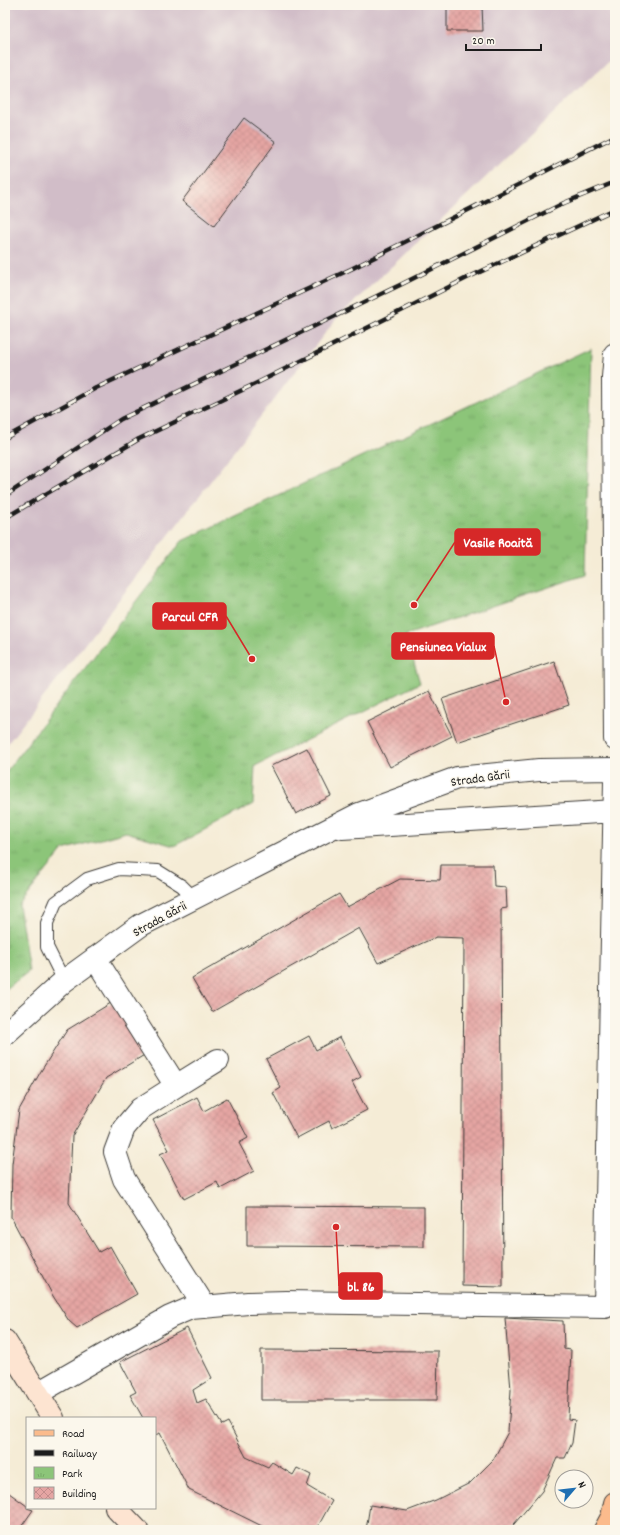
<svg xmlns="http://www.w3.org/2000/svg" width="620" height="1535" viewBox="0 0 620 1535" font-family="Dekko,sans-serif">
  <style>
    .railway { fill: #d1bdc8 }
    .park { fill: url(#park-tufts); stroke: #54704a }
    .building { fill: url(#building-cross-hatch) }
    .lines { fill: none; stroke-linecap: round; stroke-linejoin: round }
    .lane-casing { stroke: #3d3b38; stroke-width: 14 }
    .street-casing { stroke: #3d3b38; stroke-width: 24 }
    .secondary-casing { stroke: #3d3b38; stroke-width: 24 }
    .primary-casing { stroke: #3d3b38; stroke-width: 24 }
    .lane { stroke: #fff; stroke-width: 12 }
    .street { stroke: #fff; stroke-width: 22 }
    .secondary { stroke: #fde4d1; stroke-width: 22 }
    .primary { stroke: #fbbb8c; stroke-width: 22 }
    .rail-casing { stroke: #1c1c1c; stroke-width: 4.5 }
    .rail { stroke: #fbf7ec; stroke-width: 3; stroke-dasharray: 9; stroke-linecap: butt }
    .labels { text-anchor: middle; stroke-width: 3; stroke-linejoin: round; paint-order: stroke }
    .street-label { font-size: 13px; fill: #1c1c1c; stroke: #fbf7ec }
    .leader { fill: none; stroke: #d62828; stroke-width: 1.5 }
    .callout-dot { fill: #d62828; stroke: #fbf7ec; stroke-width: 1.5 }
    .callout { fill: #d62828; stroke: #d62828; stroke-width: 1.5 }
    .callout-label { font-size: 14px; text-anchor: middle; font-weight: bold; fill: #fff }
  </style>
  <defs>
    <pattern id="park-tufts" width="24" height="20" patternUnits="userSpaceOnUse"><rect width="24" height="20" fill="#8cc579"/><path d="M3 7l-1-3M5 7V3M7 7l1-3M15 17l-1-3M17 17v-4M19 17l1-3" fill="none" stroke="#78a968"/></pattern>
    <pattern id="building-cross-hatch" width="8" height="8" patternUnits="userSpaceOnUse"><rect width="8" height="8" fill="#e5a5a3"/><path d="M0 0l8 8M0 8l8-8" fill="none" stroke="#c48d8c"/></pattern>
  </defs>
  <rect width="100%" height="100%" fill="#fbf7ec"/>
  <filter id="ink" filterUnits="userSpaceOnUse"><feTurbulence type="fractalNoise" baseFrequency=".025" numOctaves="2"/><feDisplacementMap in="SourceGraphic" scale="8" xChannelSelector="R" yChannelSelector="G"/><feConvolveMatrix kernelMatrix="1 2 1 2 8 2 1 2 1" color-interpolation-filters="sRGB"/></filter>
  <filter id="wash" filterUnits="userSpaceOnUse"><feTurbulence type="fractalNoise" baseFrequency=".012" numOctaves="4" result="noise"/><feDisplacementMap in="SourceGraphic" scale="16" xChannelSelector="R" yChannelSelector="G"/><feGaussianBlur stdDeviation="0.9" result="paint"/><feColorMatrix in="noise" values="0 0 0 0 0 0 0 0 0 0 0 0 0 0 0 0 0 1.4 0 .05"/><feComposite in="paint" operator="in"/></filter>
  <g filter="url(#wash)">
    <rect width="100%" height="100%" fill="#f5ecd6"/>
    <path class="railway" d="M5,5H615V55L336,319L5,747Z"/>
    <path class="park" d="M591,348L585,575L406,635L420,683L255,766L253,804L174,846L126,832L63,850L19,905L29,971L5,990V773L182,541Z"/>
    <g id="blocks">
      <path class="building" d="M447,5H482L483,31H447Z
        M244,118L276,142L214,226L182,201Z
        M554,661L569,705L457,742L442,699Z
        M429,691L452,736L390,767L367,722Z
        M307,748L331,796L296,814L271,766Z
        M441,865H493L494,886L506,887L507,908L501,909L503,1287L462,1286L464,938L436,937L378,963L359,928L212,1012L192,978L339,894L347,907L400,879L440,880Z
        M114,1001L146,1054L106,1078L72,1136L69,1203L99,1252L110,1246L137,1294L77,1328L69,1321L53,1296L11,1217L12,1164L19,1110L41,1071L67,1030Z
        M309,1036L316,1050L340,1037L361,1077L352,1082L367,1110L332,1128L329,1121L297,1138L273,1093L281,1088L266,1059Z
        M197,1097L204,1111L227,1098L248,1138L239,1143L254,1171L220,1189L217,1182L184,1199L160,1154L169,1150L153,1120Z
        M247,1206L424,1207V1247L247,1246Z
        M505,1318L563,1321L564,1349L571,1350L568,1419L575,1420L572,1443L565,1458H557L542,1491L509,1530H366L370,1505L407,1511L436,1500L470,1483L493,1460L508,1432L511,1390Z
        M187,1328L212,1378L193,1390L197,1403L206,1399L222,1425L228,1422L246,1457L268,1467L272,1462L293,1475L297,1468L311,1475L307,1486L332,1501L316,1530H270L189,1490L160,1433L155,1435V1418H143L130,1395L136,1392L120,1362Z
        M261,1350L438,1351L437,1400H261Z
        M5,1490L27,1506V1508L33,1510L21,1527L25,1530H5Z"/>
    </g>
  </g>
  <g filter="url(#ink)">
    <use href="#blocks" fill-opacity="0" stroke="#3d3b38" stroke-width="1"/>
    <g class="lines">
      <g class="lane-casing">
        <path id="lane" d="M64,981L47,947V923L56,902L87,879L119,869L158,871L182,886L194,898"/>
      </g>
      <g class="street-casing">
        <path id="street" d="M615,354L613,377L615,739
          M342,828L615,811
          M95,958L176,1086
          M5,1034L64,981L141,925L359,814L457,778L539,770L615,769
          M205,1307L124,1179L115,1152L124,1128L140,1109L176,1086L218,1060
          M38,1393L170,1317L191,1308L248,1303L286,1302L605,1307L615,780"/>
      </g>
      <g class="secondary-casing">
        <path id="secondary" d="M5,1341L53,1418
          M116,1508L137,1530"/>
      </g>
      <g class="primary-casing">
        <path id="primary" d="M605,1530L612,1517L615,1503"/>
      </g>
      <use href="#lane" class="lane"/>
      <use href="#street" class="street"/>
      <use href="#secondary" class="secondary"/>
      <use href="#primary" class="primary"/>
      <g class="rail-casing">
        <path id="rail" d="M5,438L96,388L351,269L615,136
          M5,496L121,419L400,285L564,203L615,182
          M5,518L139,439L257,383L467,278L615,209"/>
      </g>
      <use href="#rail" class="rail"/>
    </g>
  </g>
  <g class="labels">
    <g class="street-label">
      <text transform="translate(480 777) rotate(-8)" y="5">Strada Gării</text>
      <text transform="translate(159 918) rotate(-29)" y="5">Strada Gării</text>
    </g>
  </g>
  <path class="leader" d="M414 605L455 542M252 659L226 616M506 702L494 646M336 1227L339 1286"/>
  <g class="callout-dot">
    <circle cx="414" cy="605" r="4"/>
    <circle cx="252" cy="659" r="4"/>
    <circle cx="506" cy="702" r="4"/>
    <circle cx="336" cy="1227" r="4"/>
  </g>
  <g class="callout">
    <rect x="455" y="529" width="85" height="26" rx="4"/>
    <rect x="153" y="603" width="73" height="26" rx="4"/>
    <rect x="392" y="633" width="102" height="26" rx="4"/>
    <rect x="339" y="1273" width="43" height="26" rx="4"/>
  </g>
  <g class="callout-label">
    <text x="498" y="547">Vasile Roaită</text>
    <text x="190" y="621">Parcul CFR</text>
    <text x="443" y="651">Pensiunea Vialux</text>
    <text x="361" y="1291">bl. 86</text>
  </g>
  <rect width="620" height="1535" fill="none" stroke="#fbf7ec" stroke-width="20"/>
  <rect x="26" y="1417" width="130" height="92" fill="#fbf7ec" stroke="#a29f99"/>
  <rect x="34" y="1430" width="20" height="6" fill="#fbbb8c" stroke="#a29f99"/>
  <text x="62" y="1437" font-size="12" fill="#1c1c1c">Road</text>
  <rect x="34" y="1450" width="20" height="6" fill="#1c1c1c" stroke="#a29f99"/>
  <text x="62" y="1457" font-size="12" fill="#1c1c1c">Railway</text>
  <rect x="34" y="1467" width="20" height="12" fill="url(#park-tufts)" stroke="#a29f99"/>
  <text x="62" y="1477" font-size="12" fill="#1c1c1c">Park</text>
  <rect x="34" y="1487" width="20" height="12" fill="url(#building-cross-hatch)" stroke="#a29f99"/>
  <text x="62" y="1497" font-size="12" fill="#1c1c1c">Building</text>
  <g transform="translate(574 1489) rotate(62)"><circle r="19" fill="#fbf7ec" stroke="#a29f99"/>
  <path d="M0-3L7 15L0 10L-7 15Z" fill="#1f6fb2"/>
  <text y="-6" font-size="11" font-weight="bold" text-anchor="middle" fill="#1c1c1c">N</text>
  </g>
  <path d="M466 44v6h75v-6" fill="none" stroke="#1c1c1c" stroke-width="2"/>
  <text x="472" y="44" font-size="12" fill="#1c1c1c" stroke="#fbf7ec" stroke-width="3" paint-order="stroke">20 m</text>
</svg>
